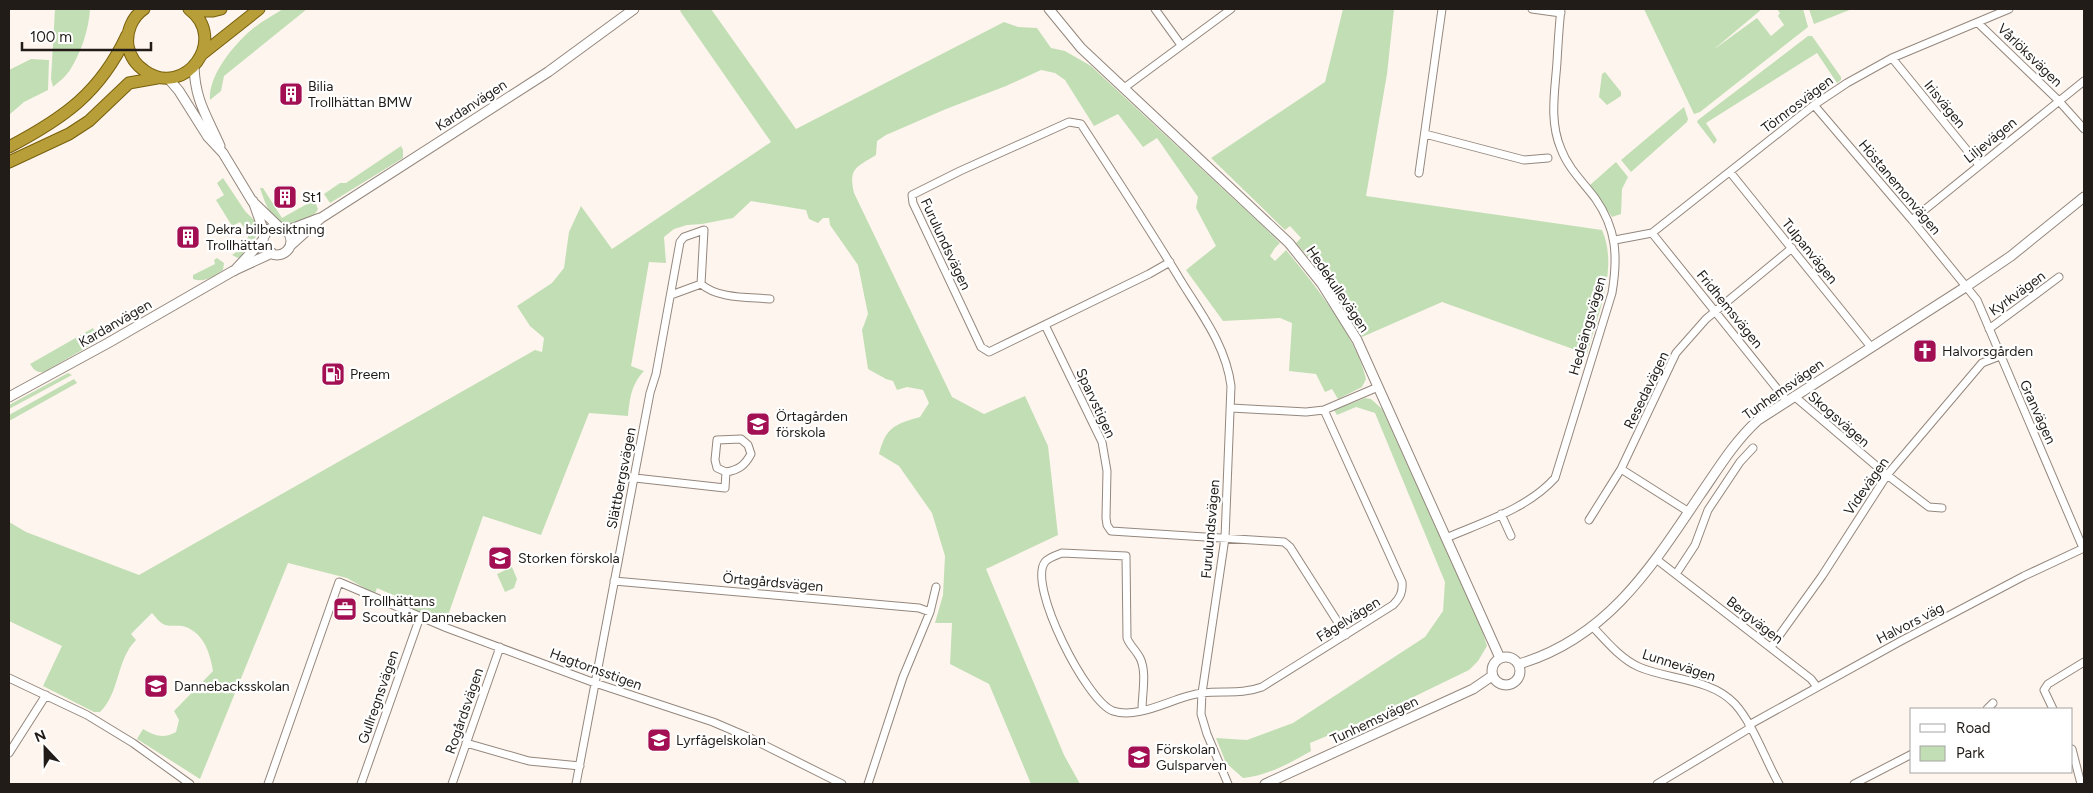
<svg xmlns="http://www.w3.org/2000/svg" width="2093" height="793" viewBox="0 0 2093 793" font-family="Figtree,sans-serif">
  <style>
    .green { fill: #c2deb4 }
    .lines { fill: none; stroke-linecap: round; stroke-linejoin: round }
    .minor-casing { stroke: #94877d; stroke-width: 9 }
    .tertiary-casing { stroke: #94877d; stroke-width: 11 }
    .trunk-casing { stroke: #77600c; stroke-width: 13 }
    .minor { stroke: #fff; stroke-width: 7 }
    .tertiary { stroke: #fff; stroke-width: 9 }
    .trunk { stroke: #b89e38; stroke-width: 11 }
    .labels { text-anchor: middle; stroke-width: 4.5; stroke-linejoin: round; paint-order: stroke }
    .street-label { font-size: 14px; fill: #211c18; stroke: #fff }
    .poi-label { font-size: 14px; fill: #211c18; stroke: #fff; text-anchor: start }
  </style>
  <rect width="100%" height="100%" fill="#fef5ee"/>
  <path class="green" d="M55,9H90C89,29 81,53 70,70C66,76 59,82 53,87L51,79Z
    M283,9H307L224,76L221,91L210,100C208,76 233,46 250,31C260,22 272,16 283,9Z
    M682,9H711L796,129L1004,22L1018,27L1037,28L1051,48L1065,51L1091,66L1265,228L1280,243L1275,248L1270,256L1275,261L1286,250C1312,281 1358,339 1366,379L1362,387L1338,399L1332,389L1325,392L1316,374L1289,371L1292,323L1280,318L1223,321L1186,270L1216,246L1196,208L1198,197L1157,138L1143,147L1118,114L1094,126L1065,80L1055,73L1041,70L1006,86L946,109L886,135L877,141L876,155C857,167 848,168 854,193L952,397L984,414L1025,396L1048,446L1058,535L986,569L1064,755L1080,784H1031L989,684L950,664L952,623H935L943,595L945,556L932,513L899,466L879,454C886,427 895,424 920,417L929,403L923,390L907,387L897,390L893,381L886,379L868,369L862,330L868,314L858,265L830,225L829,218H823L818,223L809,219L806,210L751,201L733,218L702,224L687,225L674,229L664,237L666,263L649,262L631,366L644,371C631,385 630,398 628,416L589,413L541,535L483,516L446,621L406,607L407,601L377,588L375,594L347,578L288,563L200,779L137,739L143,729C154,736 164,739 176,732L179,720L174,711L213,671C210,652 203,631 182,626C176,625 169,627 163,624C159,622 155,616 152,613L131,634L136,640C116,660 120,693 100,712H94L43,686L62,646L9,621V522L26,532L139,575L535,350L542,352L544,338L530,326L517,306L552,283L564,268L569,232L581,206L612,249L771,142L680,11Z
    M1343,9H1394L1387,74L1366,196L1602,230C1619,268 1597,316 1587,354L1442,302L1362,337L1321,272L1296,243L1301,238L1290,226L1285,230L1211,158L1325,82Z
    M1644,9H1762L1713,50L1757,18L1771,36L1784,25L1778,16L1780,13L1777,9H1803L1808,27L1700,112L1694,114Z
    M1809,9H1852L1814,24Z
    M1808,36H1812L1841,77V80L1837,83L1817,53L1706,123L1717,140L1714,144L1697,122L1698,120Z
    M31,59L49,60L48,90L24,102L9,115V70Z
    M1605,72L1621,92V96L1607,105L1599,97L1602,74Z
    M1684,107L1688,119L1687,122L1631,172L1621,160Z
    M401,146L403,150V158L330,203L324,194L340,183H346Z
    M1616,162L1628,177L1622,189L1621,214L1612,217L1590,185Z
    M223,178L245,211L255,221L258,229L254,230L256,236L248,253L238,258L232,255L245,246L249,234L240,222L232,226L216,200L224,195L217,183Z
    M260,188H263L282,218L314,200L318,209C315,216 309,217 302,220C275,232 267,209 260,188Z
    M217,258L224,263L223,270C214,276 205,283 193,279V275L215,264L214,260Z
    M93,328L98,338L96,342L44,372C37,373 34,370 30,364Z
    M68,373L72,375L9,409V405Z
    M74,379L77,383L9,421V415Z
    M1365,398L1371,399L1382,409L1481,626L1487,646L1478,661L1469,670L1366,720L1310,743L1311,751C1291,763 1266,776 1243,778L1226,763L1216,738L1247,740L1293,723L1425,637L1443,611L1445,582L1375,413L1356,407L1337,415L1334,410Z
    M512,567L517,579L514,588L505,592L497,574Z"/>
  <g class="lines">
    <g class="minor-casing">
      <path id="minor" d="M1155,9L1181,45
        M1532,9L1561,13
        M1978,23L2058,100L2084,129
        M1892,58L1979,165
        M1124,88L1231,9
        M1814,105L1912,220L1977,300L2083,548
        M1425,134L1524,160L1548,158
        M1730,172L1871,347
        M1419,173L1442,9
        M1912,220L2084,81
        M1652,233L1787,401
        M1615,240L1652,233L1814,105L1847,83L1892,58L2009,9
        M1170,262L1149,274L989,352L981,347L913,203L912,195L960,171L1069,122L1081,124C1115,176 1149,228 1181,281C1202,315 1226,346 1231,386L1225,538L1202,693L1201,714L1207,734L1228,784
        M701,284C718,299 748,297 770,299
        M1045,325L1102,442L1107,471L1106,518L1107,525L1111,531L1284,542L1290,547L1346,635
        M1989,329L2059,277
        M1794,396L1887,475L1929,507L1942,508
        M1324,410L1378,387
        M1621,469L1689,512
        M635,478L725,488L726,472C739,470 745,465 751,454L748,445L741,439L717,440L715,460L717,468L726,472
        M1501,514L1511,536
        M1589,520L1621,469L1676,353L1706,319L1792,248
        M1446,538C1483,522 1527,509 1555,478L1612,293C1618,257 1617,229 1595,198C1583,182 1568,168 1561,149C1549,121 1555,91 1557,62C1558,44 1559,26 1561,9
        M1656,559L1811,679L1817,687
        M1676,574L1695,545L1708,510L1740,462L1753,448
        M614,581L919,608L930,612
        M1593,627C1606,641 1621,659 1639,667C1669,680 1711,678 1735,704C1753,724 1765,759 1779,784
        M1771,647L1822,576L1887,475L1982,363L2000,356
        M9,678L87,715L133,743L190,784
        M1987,709L1993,703
        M2053,709L2044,690L2048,684L2084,662
        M1142,710C1142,694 1147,672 1140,658C1136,650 1130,646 1127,638L1126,556L1062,553C1057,555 1049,557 1045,562C1027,585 1087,702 1113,711C1140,720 1175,696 1202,693C1224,690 1240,695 1262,687L1393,605C1400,598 1403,592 1402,582L1324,410L1306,412L1231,408
        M1749,725L1899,642L2024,576L2084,548
        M466,743L529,761L580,766
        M2072,749L2081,784
        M9,753L46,695
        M268,784L339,582L447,628L595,683L713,722L748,737L842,784
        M361,784L420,617
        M452,784L500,647
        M576,784L650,393L656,374L680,242L684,237L704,230L701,284L671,295
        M868,784L903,677L930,612L936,587
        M1657,784L1750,728
        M1854,784L1912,754"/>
    </g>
    <g class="tertiary-casing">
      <path id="tertiary" d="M1049,9L1081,48L1289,243L1322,284L1357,340L1500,658
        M194,66C195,101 207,116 220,146
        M168,78L179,91L208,137L223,153L252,201L279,227
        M253,201L265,235
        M263 241a14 14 0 1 1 28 0a14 14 0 1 1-28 0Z
        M286,231L320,218
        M290,246L321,218L548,72L634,9
        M234,271L263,240
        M9,397L108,343L233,271L272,253
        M1492 671a14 14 0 1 1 28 0a14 14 0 1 1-28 0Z
        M1519,664C1607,638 1651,568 1700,495C1718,469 1734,442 1758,420L1967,286L2011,256L2084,197
        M1265,784L1473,689L1492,676"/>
    </g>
    <g class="trunk-casing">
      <path id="trunk" d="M144,9C132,17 126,32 128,46C130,56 136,65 145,71C185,99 229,39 189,9
        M191,11H213L221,9
        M201,55L259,9
        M9,147C64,118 100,93 127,35
        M9,162L69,134L89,121L129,83L157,78"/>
    </g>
    <use href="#minor" class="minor"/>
    <use href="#tertiary" class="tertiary"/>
    <use href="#trunk" class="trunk"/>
  </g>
  <defs>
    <g id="building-square" transform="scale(1.25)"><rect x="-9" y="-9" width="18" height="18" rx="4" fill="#a20f52" stroke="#fff"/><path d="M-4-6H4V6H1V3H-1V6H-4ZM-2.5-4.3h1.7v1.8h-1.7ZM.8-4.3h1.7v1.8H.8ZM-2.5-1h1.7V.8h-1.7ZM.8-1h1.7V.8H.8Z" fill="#fff"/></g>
    <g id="church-square" transform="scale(1.25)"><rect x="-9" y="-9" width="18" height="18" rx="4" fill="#a20f52" stroke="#fff"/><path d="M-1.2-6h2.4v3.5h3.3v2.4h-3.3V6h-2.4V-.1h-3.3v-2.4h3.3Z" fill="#fff"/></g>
    <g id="fuel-square" transform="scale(1.25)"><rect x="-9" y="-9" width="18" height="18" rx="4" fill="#a20f52" stroke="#fff"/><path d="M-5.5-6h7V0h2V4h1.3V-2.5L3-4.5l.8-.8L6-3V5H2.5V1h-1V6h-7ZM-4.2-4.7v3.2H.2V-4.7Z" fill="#fff"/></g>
    <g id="school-square" transform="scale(1.25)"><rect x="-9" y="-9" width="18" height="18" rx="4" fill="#a20f52" stroke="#fff"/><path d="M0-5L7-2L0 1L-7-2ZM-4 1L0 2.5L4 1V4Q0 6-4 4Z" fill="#fff"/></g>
    <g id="office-square" transform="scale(1.25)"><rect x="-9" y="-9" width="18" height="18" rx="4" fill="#a20f52" stroke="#fff"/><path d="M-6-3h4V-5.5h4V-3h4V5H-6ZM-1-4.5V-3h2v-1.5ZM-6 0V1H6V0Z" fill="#fff"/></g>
  </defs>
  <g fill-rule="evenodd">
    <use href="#building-square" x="291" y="94"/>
    <use href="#building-square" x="285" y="197"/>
    <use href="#building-square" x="188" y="237"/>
    <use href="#church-square" x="1925" y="351"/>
    <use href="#fuel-square" x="333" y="374"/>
    <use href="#school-square" x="758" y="424"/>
    <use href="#school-square" x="500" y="558"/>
    <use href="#office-square" x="345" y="609"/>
    <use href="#school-square" x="156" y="686"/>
    <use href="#school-square" x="659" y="740"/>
    <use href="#school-square" x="1139" y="757"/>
  </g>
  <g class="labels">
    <g class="street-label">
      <text transform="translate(2030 55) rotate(44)" y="5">Vårlöksvägen</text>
      <text transform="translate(1797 104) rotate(-37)" y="5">Törnrosvägen</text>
      <text transform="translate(1945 104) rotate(51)" y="5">Irisvägen</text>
      <text transform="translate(471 105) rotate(-33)" y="5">Kardanvägen</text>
      <text transform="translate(1990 140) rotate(-39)" y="5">Liljevägen</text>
      <text transform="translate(1900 187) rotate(50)" y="5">Höstanemonvägen</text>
      <text transform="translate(946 244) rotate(65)" y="5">Furulundsvägen</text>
      <text transform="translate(1810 251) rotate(51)" y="5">Tulpanvägen</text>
      <text transform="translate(1338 289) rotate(56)" y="5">Hedekullevägen</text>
      <text transform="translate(2017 293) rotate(-36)" y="5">Kyrkvägen</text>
      <text transform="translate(1730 309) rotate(51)" y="5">Fridhemsvägen</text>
      <text transform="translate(115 323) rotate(-30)" y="5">Kardanvägen</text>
      <text transform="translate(1587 326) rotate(-74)" y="5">Hedeängsvägen</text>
      <text transform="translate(1783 389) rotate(-35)" y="5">Tunhemsvägen</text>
      <text transform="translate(1646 390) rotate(-64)" y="5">Resedavägen</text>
      <text transform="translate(1096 403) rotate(65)" y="5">Sparvstigen</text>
      <text transform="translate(2038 412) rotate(66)" y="5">Granvägen</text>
      <text transform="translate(1839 419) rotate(41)" y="5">Skogsvägen</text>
      <text transform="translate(621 478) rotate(-79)" y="5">Slättbergsvägen</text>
      <text transform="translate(1866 486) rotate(-55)" y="5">Videvägen</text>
      <text transform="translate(1210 529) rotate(-85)" y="5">Furulundsvägen</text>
      <text transform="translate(773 582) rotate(5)" y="5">Örtagårdsvägen</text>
      <text transform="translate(1348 619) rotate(-32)" y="5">Fågelvägen</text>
      <text transform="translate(1755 620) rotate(38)" y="5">Bergvägen</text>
      <text transform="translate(1910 623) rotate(-27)" y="5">Halvors väg</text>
      <text transform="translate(1679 665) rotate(18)" y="5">Lunnevägen</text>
      <text transform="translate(596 669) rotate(20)" y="5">Hagtornsstigen</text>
      <text transform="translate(378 697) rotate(-71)" y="5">Gullregnsvägen</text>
      <text transform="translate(464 711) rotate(-71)" y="5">Rogårdsvägen</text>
      <text transform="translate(1374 720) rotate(-25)" y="5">Tunhemsvägen</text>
    </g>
    <g class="poi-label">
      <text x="308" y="91">Bilia<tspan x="308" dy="16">Trollhättan BMW</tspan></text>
      <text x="302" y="202">St1</text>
      <text x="206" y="234">Dekra bilbesiktning<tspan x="206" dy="16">Trollhättan</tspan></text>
      <text x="1942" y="356">Halvorsgården</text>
      <text x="350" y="379">Preem</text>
      <text x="776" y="421">Örtagården<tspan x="776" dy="16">förskola</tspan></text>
      <text x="518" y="563">Storken förskola</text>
      <text x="362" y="606">Trollhättans<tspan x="362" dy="16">Scoutkår Dannebacken</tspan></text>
      <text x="174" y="691">Dannebacksskolan</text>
      <text x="676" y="745">Lyrfågelskolan</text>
      <text x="1156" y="754">Förskolan<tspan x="1156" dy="16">Gulsparven</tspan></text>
    </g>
  </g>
  <rect width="2093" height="793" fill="none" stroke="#211c18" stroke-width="20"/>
  <rect x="1910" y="708" width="162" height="65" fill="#ffffff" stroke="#a6a4a3"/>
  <rect x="1920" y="724" width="25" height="8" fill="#ffffff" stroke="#a6a4a3"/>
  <text x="1956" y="733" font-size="15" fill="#211c18">Road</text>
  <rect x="1920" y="746" width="25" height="15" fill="#c2deb4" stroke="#a6a4a3"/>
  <text x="1956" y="758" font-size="15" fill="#211c18">Park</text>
  <g transform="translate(45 748) rotate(338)" stroke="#ffffff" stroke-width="4" paint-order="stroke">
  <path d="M0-4L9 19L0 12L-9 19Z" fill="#211c18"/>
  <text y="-8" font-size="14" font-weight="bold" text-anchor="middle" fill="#211c18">N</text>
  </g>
  <path d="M22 42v8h129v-8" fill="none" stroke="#211c18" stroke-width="2.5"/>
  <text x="30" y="42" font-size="15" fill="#211c18" stroke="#ffffff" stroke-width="4" paint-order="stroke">100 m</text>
</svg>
